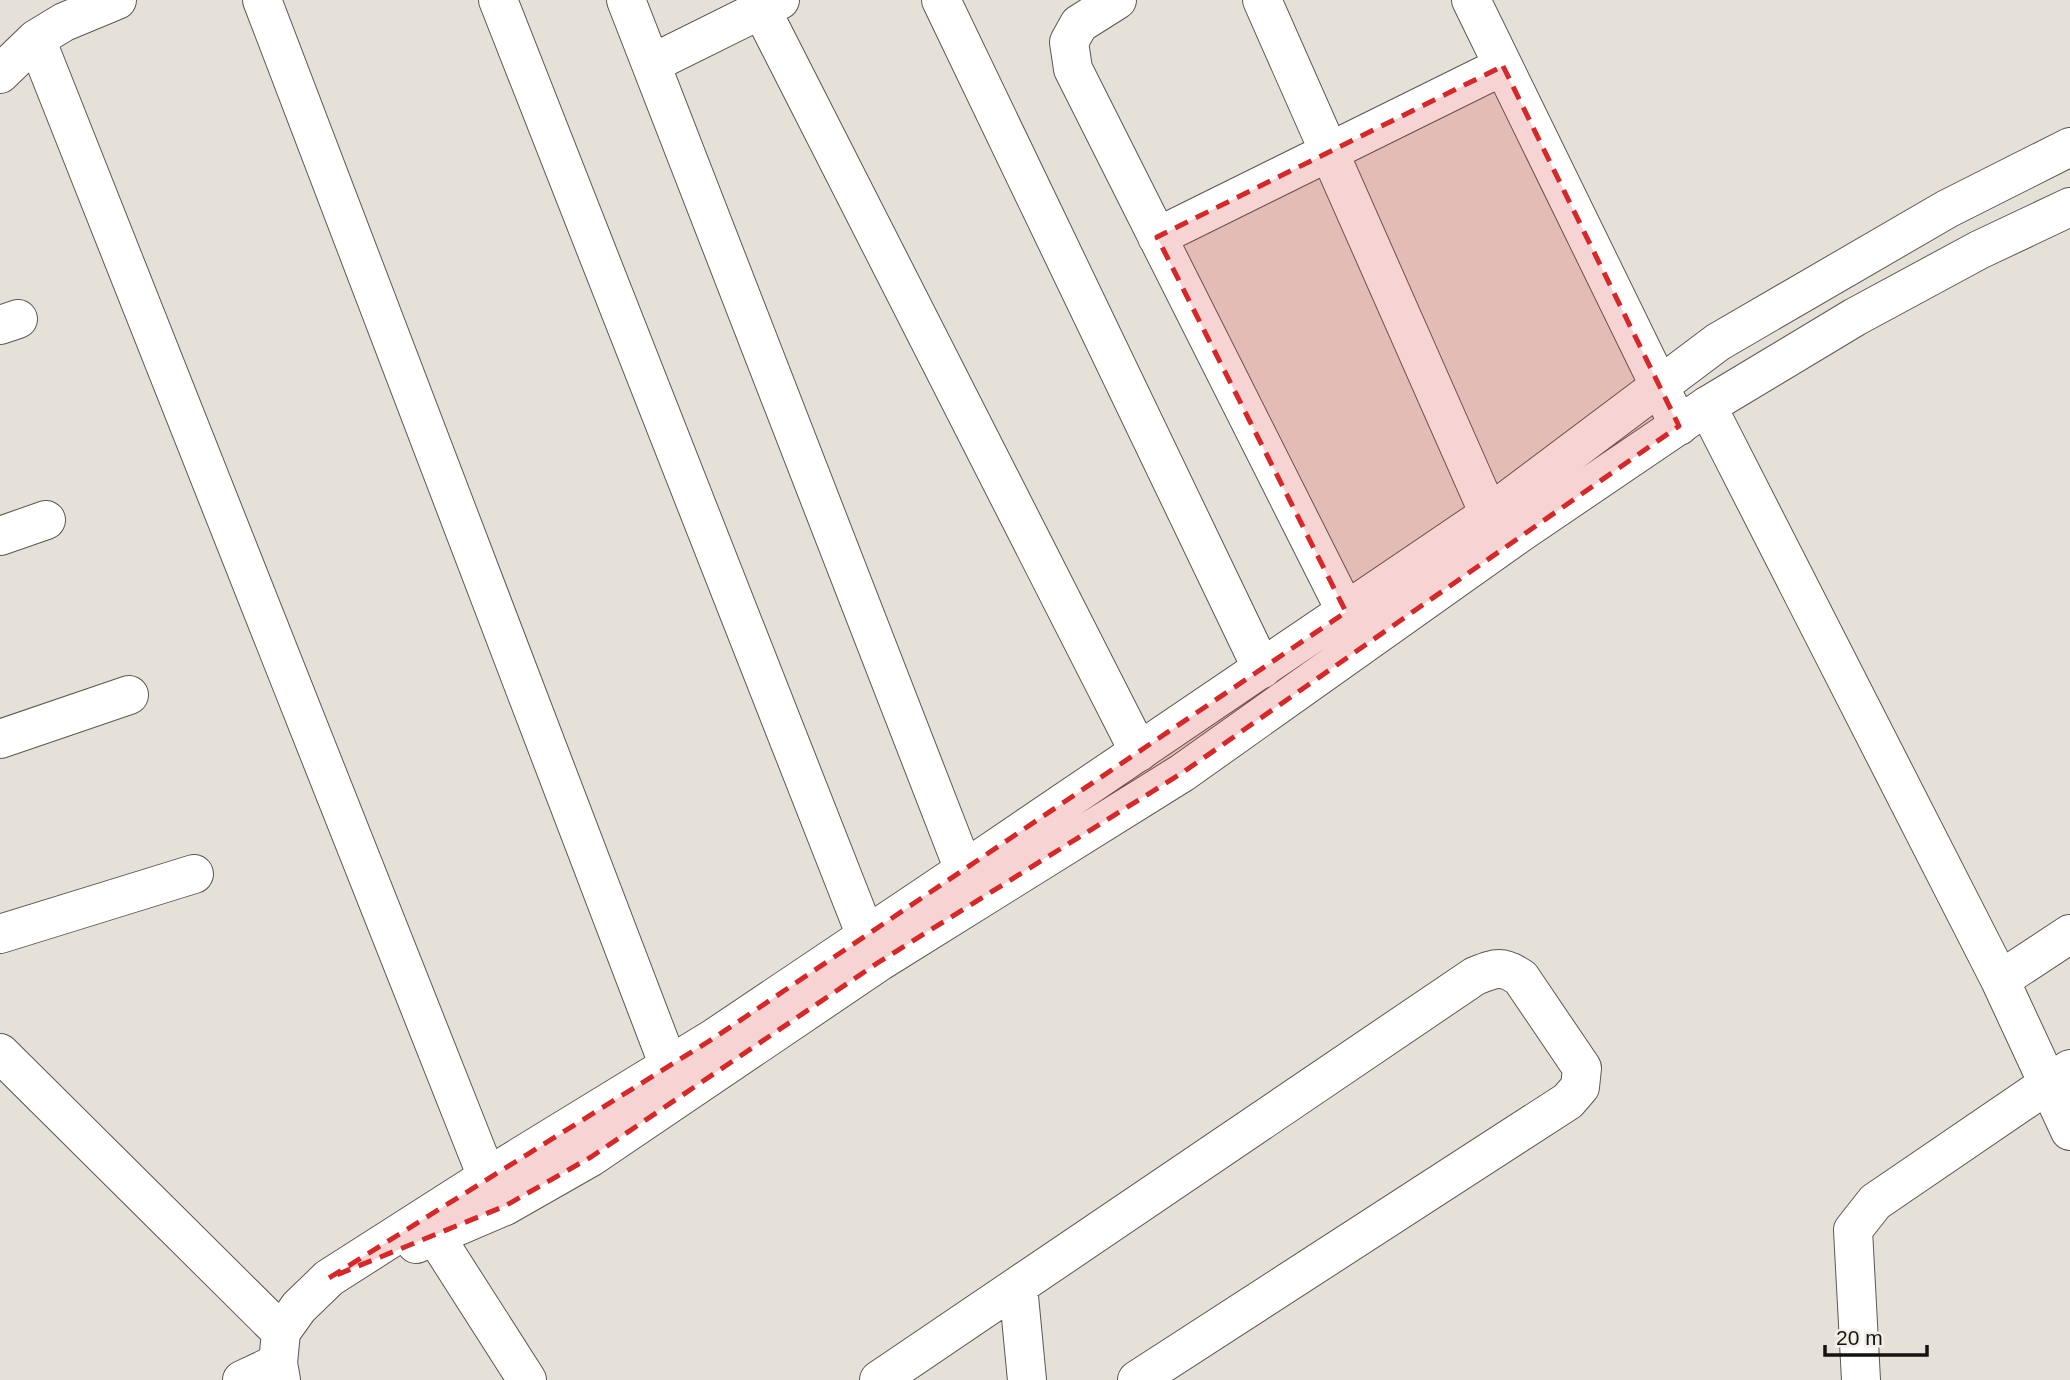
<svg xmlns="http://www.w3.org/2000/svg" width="2070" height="1380" viewBox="0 0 2070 1380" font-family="Helvetica,sans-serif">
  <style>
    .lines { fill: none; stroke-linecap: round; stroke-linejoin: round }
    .minor-casing { stroke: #5c5852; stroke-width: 40 }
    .major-casing { stroke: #5c5852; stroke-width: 40 }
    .minor { stroke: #fff; stroke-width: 38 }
    .major { stroke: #fff; stroke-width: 38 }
    .marked { fill: #d62828; fill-opacity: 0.2; stroke: #d62828; stroke-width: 5; stroke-dasharray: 14 9; stroke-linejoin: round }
  </style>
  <rect width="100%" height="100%" fill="#e5e1d9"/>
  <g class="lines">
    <g class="minor-casing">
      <path id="minor" d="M262,0L680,1095
        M498,0L866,936
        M626,0L964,870L977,898
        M941,0L1262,669
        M1117,0L1079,24L1069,42L1073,69L1346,612
        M1262,0L1489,514
        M1471,0L1679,426
        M761,9L1139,752
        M36,39L487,1177
        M651,64L780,0
        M0,74L36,39L64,22L117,0
        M1157,237L1503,66
        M0,325L18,319
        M1707,406L2000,980L2070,1131
        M0,536L46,520
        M0,739L129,695
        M0,934L194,874
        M2000,980L2070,934
        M0,1053L281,1332
        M435,1236L527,1380
        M1018,1286L1027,1380
        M242,1380L278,1363
        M879,1380L1475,976C1496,968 1502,965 1521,978L1582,1068L1580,1087L1568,1101L1137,1380
        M1861,1380L1853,1230L1875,1202L2070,1069"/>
    </g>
    <g class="major-casing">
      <path id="major" d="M416,1244L505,1206L591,1157L879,962L1182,773L1520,533L1707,406L1855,317L1979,250L2070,207
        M281,1380L278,1363L281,1332L299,1307L329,1278L487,1177L714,1038L964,870L1489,514L1718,342L1947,209L2070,147"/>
    </g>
    <use href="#minor" class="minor"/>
    <use href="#major" class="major"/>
  </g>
  <path class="marked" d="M1503,66L1679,426L1182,773L879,962L591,1157L505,1206L329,1278L714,1038L1346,612L1157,237Z"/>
  <path d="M1825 1345v10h102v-10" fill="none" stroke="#141310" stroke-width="3.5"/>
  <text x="1836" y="1345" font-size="21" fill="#141310" stroke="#f3eee7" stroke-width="5" paint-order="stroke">20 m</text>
</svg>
